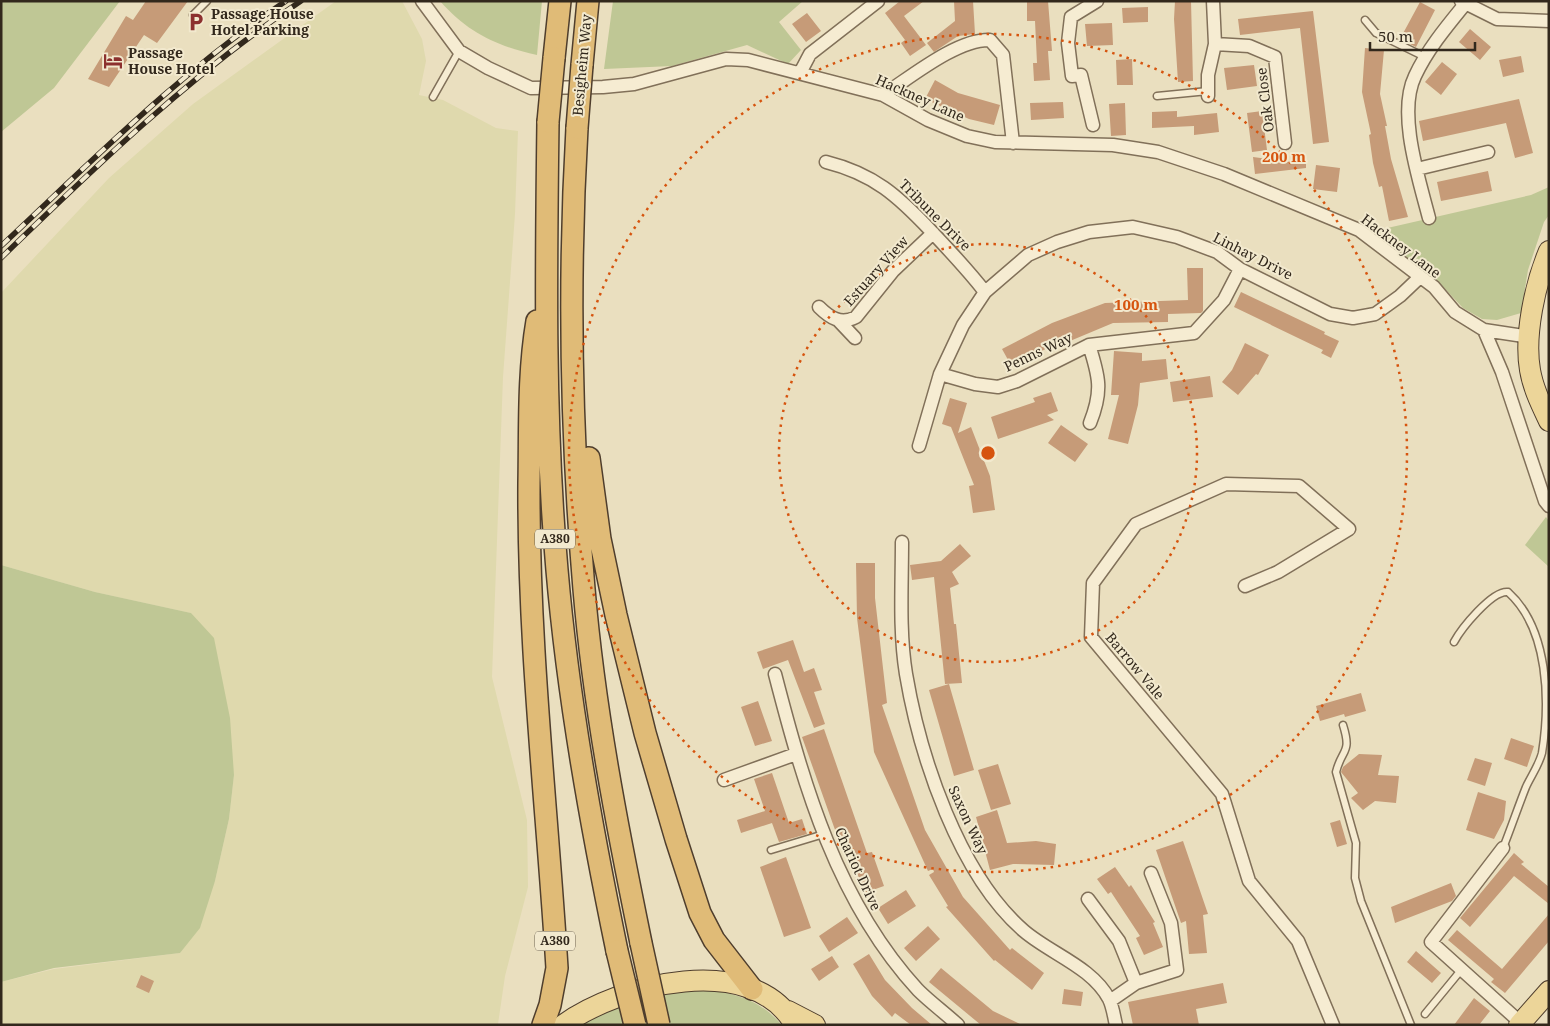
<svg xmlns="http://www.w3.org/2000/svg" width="1550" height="1026" viewBox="0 0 1550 1026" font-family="'Noto Serif',serif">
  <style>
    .farmland { fill: #dfd9ad }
    .green { fill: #bfc795 }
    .building { fill: #c69b78 }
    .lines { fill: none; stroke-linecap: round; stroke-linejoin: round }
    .service-casing { stroke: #817059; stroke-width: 9 }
    .minor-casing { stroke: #817059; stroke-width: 15 }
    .primary-casing { stroke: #4f3e2d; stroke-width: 22 }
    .trunk-casing { stroke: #4f3e2d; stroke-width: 24 }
    .service { stroke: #f6ecd2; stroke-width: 6 }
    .minor { stroke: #f6ecd2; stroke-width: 12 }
    .primary { stroke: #ecd599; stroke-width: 20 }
    .trunk { stroke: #e0bb77; stroke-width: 21 }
    .rail-casing { stroke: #32281c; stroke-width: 5.5 }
    .rail { stroke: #f2e9ce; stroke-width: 4; stroke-dasharray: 11; stroke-linecap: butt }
    .trunk-bridge-casing { stroke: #4f3e2d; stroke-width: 24; stroke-linecap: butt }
    .trunk-bridge { stroke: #e0bb77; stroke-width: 21 }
    .ring { fill: none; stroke: #d6540e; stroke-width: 2.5; stroke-dasharray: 2.5 5 }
    .labels { text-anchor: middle; stroke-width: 4; stroke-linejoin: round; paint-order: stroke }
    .shield { fill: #f2e9ce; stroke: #6c6251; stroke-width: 1 }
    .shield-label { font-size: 12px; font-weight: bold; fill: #32281c }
    .poi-label { font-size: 14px; font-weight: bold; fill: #32281c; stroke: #f2e9ce; text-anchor: start }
    .street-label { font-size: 14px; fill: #32281c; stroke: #f2e9ce }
    .centre { fill: #d6540e; stroke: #f2e9ce; stroke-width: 2.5 }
    .ring-label { font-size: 15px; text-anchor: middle; font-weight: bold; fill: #d6540e; stroke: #f2e9ce; stroke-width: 4; stroke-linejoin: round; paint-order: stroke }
  </style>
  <rect width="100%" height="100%" fill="#eadfbf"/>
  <path class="farmland" d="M336,1H402L422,39L426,61L419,95L443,100L496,128L518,131L515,214L503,377L492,677L527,820L528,887L505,976L498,1024L1,1025V982L54,969L180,953L215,881L229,819L234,775L191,613L95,592L1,565V293L109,178L193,104Z"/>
  <path class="green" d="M1,1H120L54,88L1,132Z
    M440,1H542L537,55C497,46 468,33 440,1Z
    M613,1H803L779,22L801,50L788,64L747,45L672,66L604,69Z
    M1549,187V215L1544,222L1528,270L1521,313L1497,320L1482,319L1463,308L1446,290L1370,232L1531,195Z
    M1546,517L1549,521V567L1525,545Z
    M1,565L95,592L191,613L214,638L230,718L234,775L229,819L215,881L200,928L180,953L54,968L1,982Z
    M697,988C732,993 757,997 782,1025H577L616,1006Z"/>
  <path class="building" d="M146,1H188L157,43L144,35L109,87L88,79L126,16L133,20Z
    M900,1H924L904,16L926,45L910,56L901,43L905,40L885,13Z
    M954,1H973L975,34L958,36L934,52L927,43L955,21Z
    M1027,1H1048L1052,51H1048L1050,80L1034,81L1033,63H1037L1035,21H1027Z
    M1175,1H1191L1193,81L1178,82L1174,19Z
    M1420,2L1435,10L1416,47L1400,39Z
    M1148,7V22L1123,23L1122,8Z
    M1313,11L1329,142L1313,144L1300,28L1240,35L1238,19Z
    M807,13L821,31L806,42L792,24Z
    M1112,23L1113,45L1087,46L1085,24Z
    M1470,29L1491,47L1480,60L1459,42Z
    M1365,48L1384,50L1380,94L1387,126H1385L1391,159L1408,217L1389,221L1382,186L1379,187L1373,163L1369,135L1371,134L1362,92Z
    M1521,56L1524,72L1503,77L1499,60Z
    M1132,59L1133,85H1117L1116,60Z
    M1442,62L1457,74L1441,95L1425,82Z
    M1254,65L1257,86L1227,90L1224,68Z
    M935,80L958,93L1000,105L994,125L969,119L925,99Z
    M1519,99L1533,153L1515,158L1506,123L1423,141L1419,121Z
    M1063,102L1064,118L1031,120L1030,103Z
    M1125,103L1126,135L1111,136L1109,104Z
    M1177,111V117L1217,113L1219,132L1194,135V126L1152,128V112Z
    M1262,111L1267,150L1252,152L1247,113Z
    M1253,157L1306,164V168L1255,174Z
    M1316,165L1340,168L1337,192L1313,189Z
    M1488,171L1492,191L1441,201L1437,182Z
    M1187,268H1203V311L1201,313L1168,314V322L1113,323L1070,341L1068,337L1012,367L1002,349L1052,323L1105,303L1188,300Z
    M1241,292L1325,332L1324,334L1339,341L1331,358L1321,353L1323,350L1234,307Z
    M1245,343L1269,355L1258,375L1256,374L1238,395L1222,382L1232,370Z
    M1114,351L1142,353V361L1166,359L1168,379L1140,383L1138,405L1128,444L1108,439L1119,395H1111Z
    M1210,376L1213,397L1173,402L1170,382Z
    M1051,392L1058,411L1047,415L1054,420L998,439L991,417L1035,402L1033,398Z
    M950,398L967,403L958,433L971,427L990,476L995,510L973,513L969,486L974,485L951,427L942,424Z
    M1061,425L1088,444L1075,462L1048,443Z
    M960,544L971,556L952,572L959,584L950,588L954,624H956L962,683L945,684L934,577L912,580L910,565L941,561Z
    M856,563H875V598L887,703L882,705L925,830L963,897L1010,950L1012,948L1044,973L1032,990L995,960L994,961L946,907L948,906L929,875L934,872L933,869L928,871L874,752L857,618Z
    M793,640L804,672L814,668L822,690L814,692L825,724L814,728L788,660L763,669L757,652Z
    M949,684L974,770L954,776L929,690Z
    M1361,693L1366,711L1345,717L1344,714L1320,721L1316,706Z
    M758,701L772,741L755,746L741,707Z
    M824,729L867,853L872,852L884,886L864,893L850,852L844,854L834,827L802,737Z
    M1511,738L1534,746L1527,767L1504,759Z
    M1359,754L1382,755L1378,775L1399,776L1396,803L1375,801L1363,810L1351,798L1358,793L1341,772L1343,767Z
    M1475,758L1492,763L1485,786L1467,780Z
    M998,764L1011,804L991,810L978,770Z
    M772,773L789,823L802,819L807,834L779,842L772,823L741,833L737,820L765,811L754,779Z
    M1478,792L1506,801L1504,820L1494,839L1466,830Z
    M997,810L1007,843L1036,841L1056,844L1054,865L1013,864L990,870L976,817Z
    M1340,820L1347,844L1337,847L1330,823Z
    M1183,841L1208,914L1203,915L1207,953L1189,954L1186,921L1181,923L1156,850Z
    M1514,853L1524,862L1521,864L1549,887V904L1514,876L1470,927L1460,918Z
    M786,857L811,928L784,937L760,867Z
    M1115,867L1129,887L1131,885L1155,922L1153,923L1163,947L1144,955L1136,938L1140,936L1111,892L1108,894L1097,879Z
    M1451,883L1456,896L1452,901L1395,923L1391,907Z
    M906,890L916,906L888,924L878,908Z
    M1549,914V941L1505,993L1491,982L1494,979L1448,940L1457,930L1502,969Z
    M847,917L858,933L829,952L819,936Z
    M928,926L940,939L916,961L904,948Z
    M1416,951L1441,973L1432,983L1407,962Z
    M869,954L885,980L912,1008L932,1025H911L895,1013L892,1017L872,996L853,964Z
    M832,956L839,967L819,981L811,969Z
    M941,968L993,1011L1022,1025H981L929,982Z
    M141,975L154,981L149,993L136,987Z
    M1223,983L1227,1003L1196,1009L1199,1025H1133L1128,1002Z
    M1064,989L1083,992L1081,1006L1062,1004Z
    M1474,998L1490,1011L1479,1025H1454Z"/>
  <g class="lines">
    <g class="service-casing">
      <path id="service" d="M193,15L207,1
        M1365,20L1376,33L1425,57
        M1157,96L1208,91
        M433,97L459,51
        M1454,642C1461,629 1492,590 1508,592C1549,629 1550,702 1542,753C1539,765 1531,776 1526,787C1518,807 1511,828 1503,848
        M1343,725C1352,754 1342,748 1336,772L1356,843L1355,878L1361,901L1411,1025
        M771,850L824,834
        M1425,1014L1462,969"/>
    </g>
    <g class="minor-casing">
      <path id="minor" d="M422,1L459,51L488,68L531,88L603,87L634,84L726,59L748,60L883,95L928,120L967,136L995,142L1113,145L1158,152L1224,174L1359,230L1434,287L1455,312L1484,330L1530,337
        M1213,1L1215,44
        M1461,1L1497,19L1549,21
        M800,73L810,54L878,1
        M883,95C911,77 957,39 990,40L1003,55L1013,143
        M1208,96V75L1215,44L1249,46L1275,57L1285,143
        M1093,125L1081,75L1072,76L1068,43L1071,17L1097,1
        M826,162C874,174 898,196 931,231C950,251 968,270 985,292
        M1417,169L1488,152
        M1429,218C1419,179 1397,113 1415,76C1427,50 1447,26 1465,4
        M819,307C830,318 841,325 856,317L893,271L933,233
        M838,320L855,338
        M1484,330L1502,372L1545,501L1549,506
        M1089,345C1099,376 1103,391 1090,423
        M940,374L975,384L998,387L1017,381L1089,345L1194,333L1224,300L1240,269
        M919,446L940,374L963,325L985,292L1028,255L1057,242L1089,232L1133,227L1177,237L1217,252L1240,269L1330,314L1353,318L1375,314L1400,296L1420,277
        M902,542C902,586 899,631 906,674C920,757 959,875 1024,931C1051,954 1092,967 1109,999C1113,1007 1114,1017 1116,1025
        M1245,586L1278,572L1349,529L1299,486L1226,484L1136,524L1093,583L1091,637L1222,794L1249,881L1298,941L1333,1025
        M775,674C804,786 837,902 918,990C930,1002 945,1013 958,1025
        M724,780L796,754
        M1503,848L1431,942L1521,1023
        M1088,899L1119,941L1136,983
        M1110,1001L1136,983L1177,970L1171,923L1151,873"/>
    </g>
    <g class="primary-casing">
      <path id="primary" d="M1549,251C1535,284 1524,335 1530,370C1533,388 1541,404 1549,421
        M788,1011L815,1025
        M563,1025C620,984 752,950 795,1025
        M1519,1025L1549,991"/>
    </g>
    <g class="trunk-casing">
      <path id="trunk" d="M554,58L560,1
        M582,65L588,1
        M548,122C546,271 544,421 557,570C568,698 591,825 617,951
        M577,128C568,282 571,436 584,589C594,708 617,826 641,943
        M537,321C528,374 530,429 529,483C528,645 547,806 557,968L550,1005L543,1025
        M589,458L600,539L616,615L645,733L676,839L700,913L714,940L752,989"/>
    </g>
    <use href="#service" class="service"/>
    <use href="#minor" class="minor"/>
    <use href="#primary" class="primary"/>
    <use href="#trunk" class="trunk"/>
    <g class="rail-casing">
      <path id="rail" d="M1,246C92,161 182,70 286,1
        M1,258C95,167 191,74 301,1"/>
    </g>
    <use href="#rail" class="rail"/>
    <g class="trunk-bridge-casing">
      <path id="trunk-bridge" d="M548,122L554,58
        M577,128L582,65
        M641,943L659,1025
        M617,951L635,1025"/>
    </g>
    <use href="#trunk-bridge" class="trunk-bridge"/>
  </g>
  <g class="ring">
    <circle cx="988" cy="453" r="209"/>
    <circle cx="988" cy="453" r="419"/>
  </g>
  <defs>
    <g id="parking-bare" transform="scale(1.5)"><path d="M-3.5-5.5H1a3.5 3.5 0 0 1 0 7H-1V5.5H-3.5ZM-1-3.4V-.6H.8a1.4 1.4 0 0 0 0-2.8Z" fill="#8c302e" stroke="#f2e9ce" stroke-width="2.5" paint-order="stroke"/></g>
    <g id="hotel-bare" transform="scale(1.5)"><path d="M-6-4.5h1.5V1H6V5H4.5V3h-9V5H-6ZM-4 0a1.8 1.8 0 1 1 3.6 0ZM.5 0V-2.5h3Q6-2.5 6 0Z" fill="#8c302e" stroke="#f2e9ce" stroke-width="2.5" paint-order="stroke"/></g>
  </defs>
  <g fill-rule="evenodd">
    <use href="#parking-bare" x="196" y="22"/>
    <use href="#hotel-bare" x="113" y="61"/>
  </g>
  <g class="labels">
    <g class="shield">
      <rect x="535" y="529.5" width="40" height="19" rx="4"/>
      <rect x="535" y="931.5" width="40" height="19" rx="4"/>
    </g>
    <g class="shield-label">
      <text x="555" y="543">A380</text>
      <text x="555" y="945">A380</text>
    </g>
    <g class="poi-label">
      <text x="211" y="19">Passage House<tspan x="211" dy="16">Hotel Parking</tspan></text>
      <text x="128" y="58">Passage<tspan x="128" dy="16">House Hotel</tspan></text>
    </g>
    <g class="street-label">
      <text transform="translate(582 65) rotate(-85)" y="5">Besigheim Way</text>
      <text transform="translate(920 98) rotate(24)" y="5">Hackney Lane</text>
      <text transform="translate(1265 100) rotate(-97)" y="5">Oak Close</text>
      <text transform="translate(935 215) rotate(45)" y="5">Tribune Drive</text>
      <text transform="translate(1401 246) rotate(37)" y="5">Hackney Lane</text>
      <text transform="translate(1253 256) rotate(27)" y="5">Linhay Drive</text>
      <text transform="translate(876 271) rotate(-48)" y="5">Estuary View</text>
      <text transform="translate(1038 352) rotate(-25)" y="5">Penns Way</text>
      <text transform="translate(1135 666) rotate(50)" y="5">Barrow Vale</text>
      <text transform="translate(968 820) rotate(65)" y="5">Saxon Way</text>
      <text transform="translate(858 869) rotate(65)" y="5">Chariot Drive</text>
    </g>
  </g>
  <circle cx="988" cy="453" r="8" class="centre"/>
  <g class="ring-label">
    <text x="1284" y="162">200 m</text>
    <text x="1136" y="310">100 m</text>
  </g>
  <rect width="1550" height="1026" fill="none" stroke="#32281c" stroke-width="5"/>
  <path d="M1370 42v8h105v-8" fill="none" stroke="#32281c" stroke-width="2.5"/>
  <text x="1378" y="42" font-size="15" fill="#32281c" stroke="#f2e9ce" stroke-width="4" paint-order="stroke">50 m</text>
</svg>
